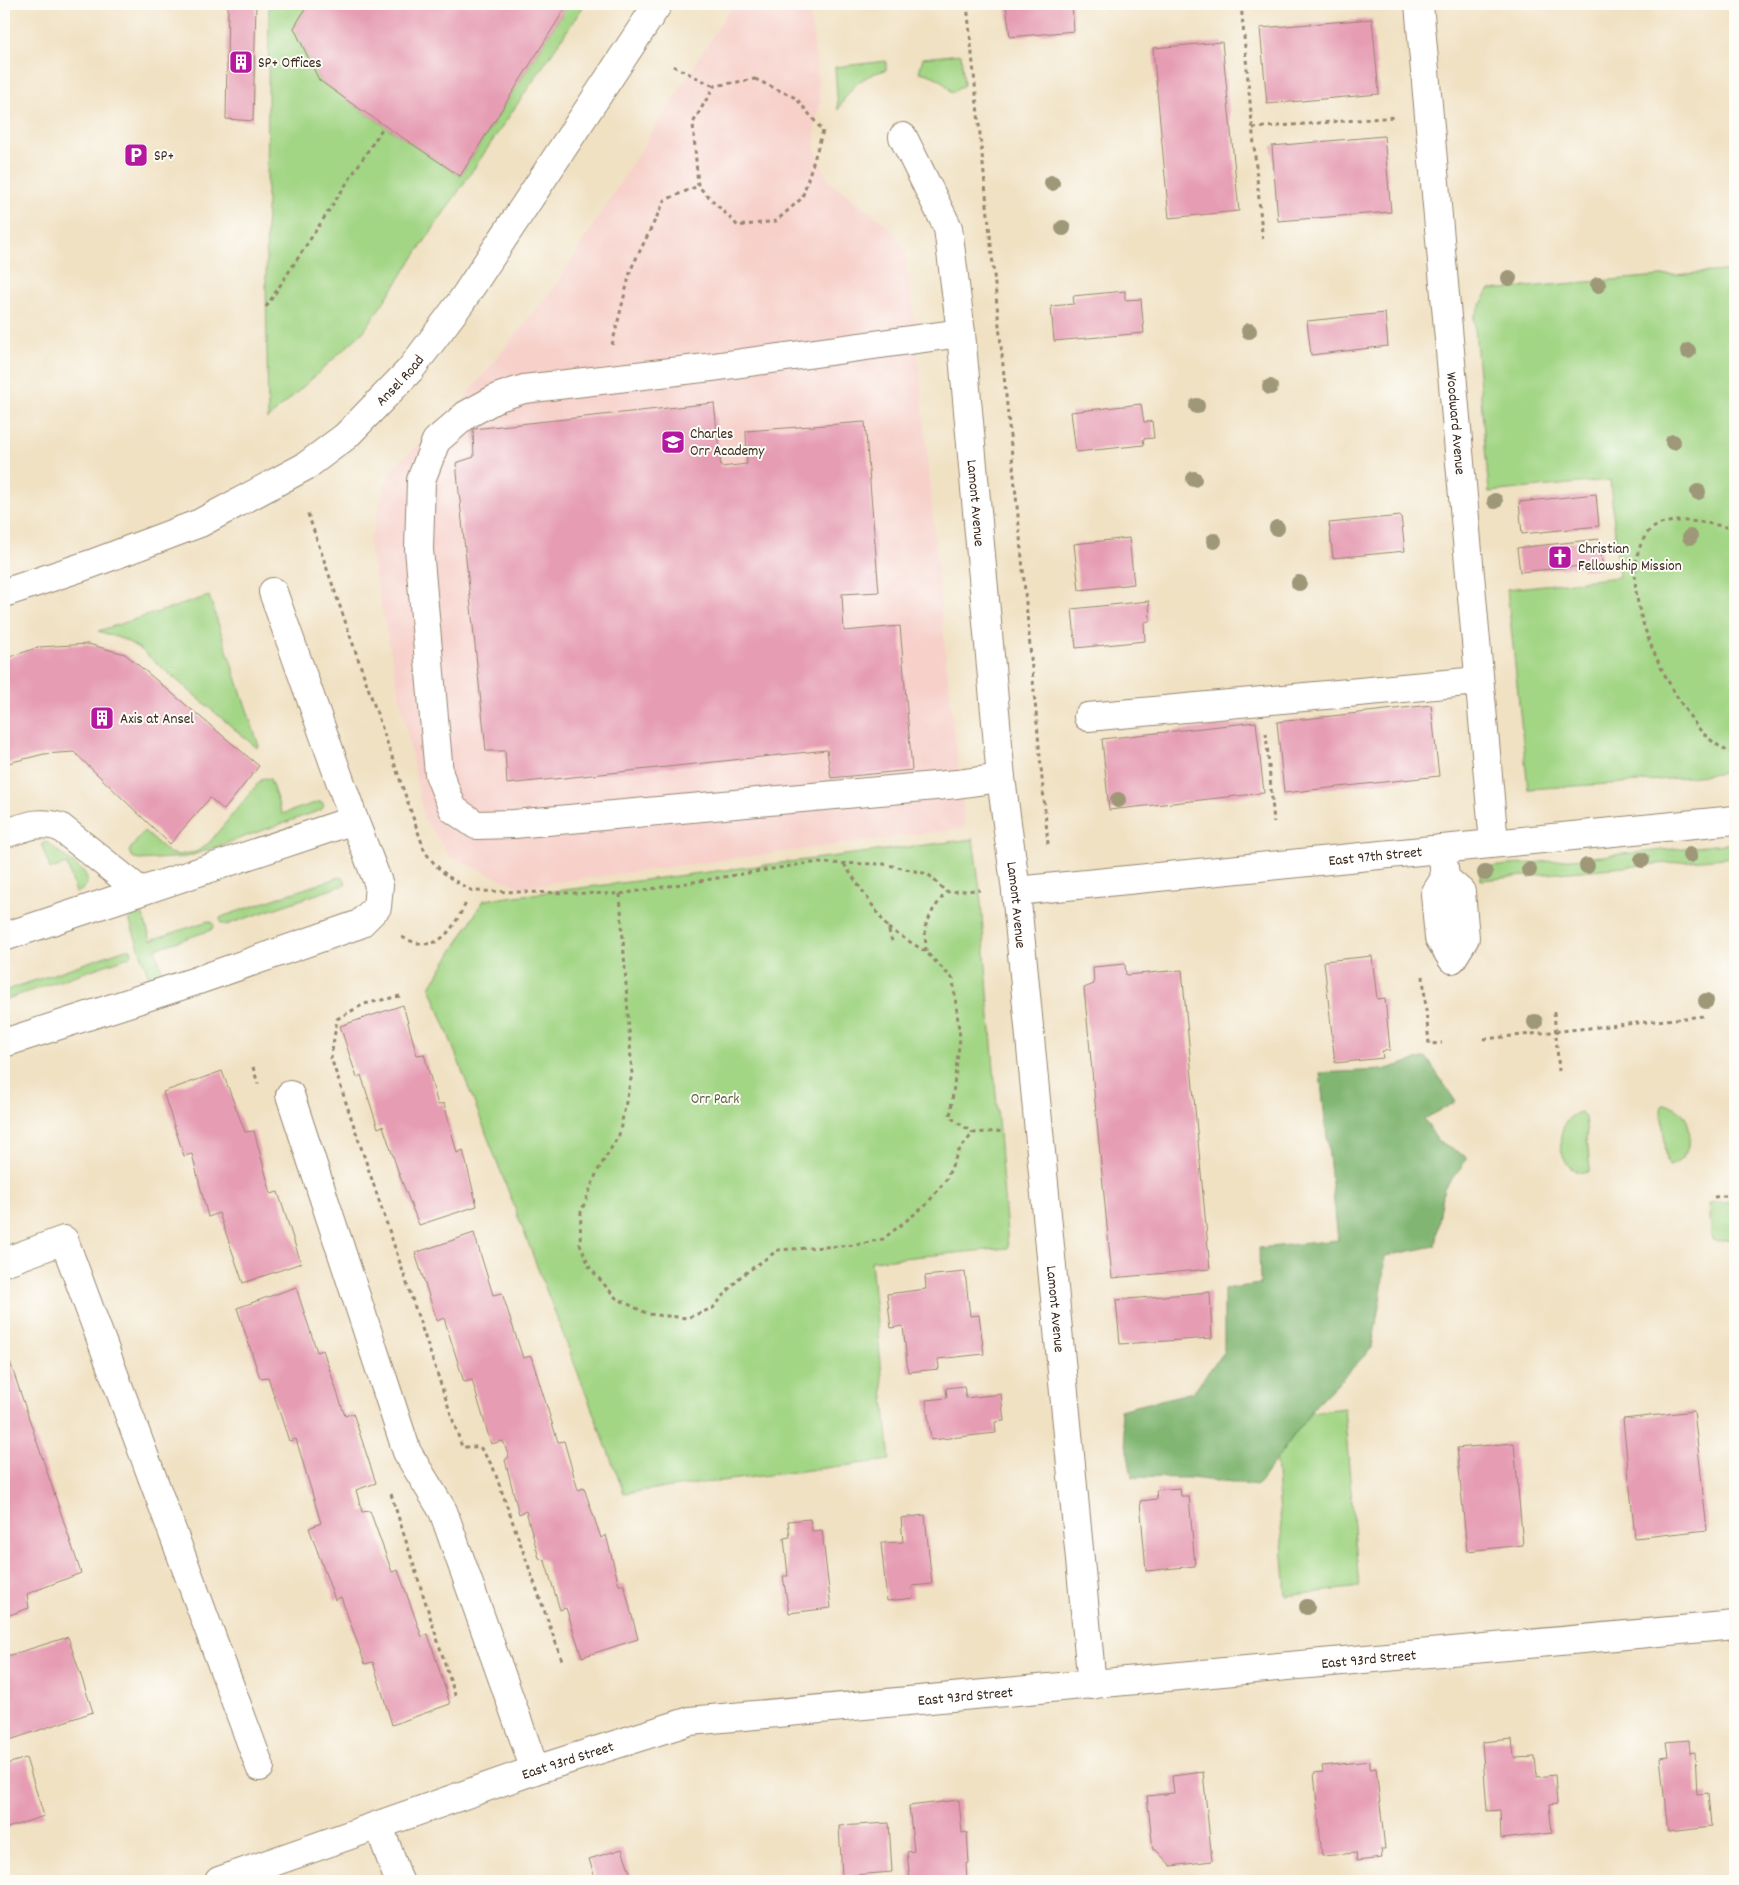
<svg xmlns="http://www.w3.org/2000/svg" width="1739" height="1885" viewBox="0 0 1739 1885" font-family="Dekko,sans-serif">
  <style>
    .built { fill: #f7d0ca }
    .green { fill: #a2d584; stroke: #6e8051 }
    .forest { fill: #81b672; stroke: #5e7048 }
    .building { fill: #e69db4 }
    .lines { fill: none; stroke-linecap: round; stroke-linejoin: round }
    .minor-casing { stroke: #968670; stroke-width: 30 }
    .path { stroke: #968670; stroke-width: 3; stroke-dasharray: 4 4; stroke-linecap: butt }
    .minor { stroke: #fff; stroke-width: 28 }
    .tree { fill: #9e9879 }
    .labels { text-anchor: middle; stroke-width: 4; stroke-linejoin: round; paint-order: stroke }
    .poi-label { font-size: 15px; fill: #3b2a1e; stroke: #fdfcf7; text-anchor: start }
    .street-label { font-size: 15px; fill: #3b2a1e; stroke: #fdfcf7 }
    .park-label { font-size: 15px; fill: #5a5d3d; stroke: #fdfcf7 }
  </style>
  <rect width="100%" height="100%" fill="#fdfcf7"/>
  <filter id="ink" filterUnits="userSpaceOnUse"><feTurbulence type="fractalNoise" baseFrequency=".02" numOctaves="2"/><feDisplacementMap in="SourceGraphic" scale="10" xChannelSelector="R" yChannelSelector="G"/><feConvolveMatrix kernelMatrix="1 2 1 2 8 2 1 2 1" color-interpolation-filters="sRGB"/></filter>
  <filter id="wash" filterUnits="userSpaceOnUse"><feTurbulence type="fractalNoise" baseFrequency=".0096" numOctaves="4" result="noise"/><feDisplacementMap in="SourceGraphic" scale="20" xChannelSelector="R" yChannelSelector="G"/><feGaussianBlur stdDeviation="1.12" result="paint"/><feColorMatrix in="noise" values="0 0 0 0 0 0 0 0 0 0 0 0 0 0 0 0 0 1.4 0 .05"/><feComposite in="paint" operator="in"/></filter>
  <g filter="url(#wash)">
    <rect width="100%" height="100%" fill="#f0e1c3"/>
    <path class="built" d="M733,4H810L820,103L815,126V148L828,181L889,226L904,247L915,321L947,670L965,828L519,887L450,857L424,818L369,544L389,472L454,411L555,286Z"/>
    <path class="green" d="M269,4H308L294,28L319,80L351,103L460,176L568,4H585L364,331L268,419L266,282Z
      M961,54L964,85L952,93C943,80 935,75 919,72L923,58Z
      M886,61V70C861,76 850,87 838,110L835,67Z
      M1735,270V772L1639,782L1528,789L1507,589L1619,577L1610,480L1489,492L1474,317L1489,290Z
      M209,596L259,746L257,748L140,649L125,640L98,631Z
      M265,778L270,779L282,814L318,802H322L324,806L321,810L187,857L139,860L131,856L129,851L144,831L169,853L178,855L196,852L209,843L260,781Z
      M973,839L980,890L1008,1248L871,1261L890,1460L624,1493L430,987L484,900Z
      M44,842L48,843L84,872C91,882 86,889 76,893L67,864L50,869L42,846Z
      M1735,843V857L1481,880L1479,868Z
      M339,877L343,878L346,882L344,885L226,925L221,923L220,918L224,916Z
      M135,913H142L151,940L208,921L212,922L214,926L211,930L155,949L163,975L159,980H150L129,919Z
      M126,949H131L132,954L129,957L4,1000V991Z
      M1662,1105C1695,1102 1700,1158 1669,1166L1667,1161L1661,1110Z
      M1581,1112L1585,1116L1590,1169L1588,1172C1556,1178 1550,1118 1581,1112Z
      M1735,1201V1238L1717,1241L1712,1240L1709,1203Z
      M1344,1408L1359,1587L1286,1596L1276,1460L1311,1412Z"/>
    <path class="forest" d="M1426,1057L1456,1102L1424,1119L1437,1140L1468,1158L1444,1189L1435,1246L1385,1256L1382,1288L1372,1348L1315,1406L1257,1486L1191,1478L1132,1477L1120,1410L1193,1392L1224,1351V1289L1260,1284L1259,1248L1338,1240L1320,1073L1383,1070Z"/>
    <g id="blocks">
      <path class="building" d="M228,4H256L253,121L226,119Z
        M308,4H568L460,176L351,103L319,80L294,28Z
        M1006,4H1072L1074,31L1010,37Z
        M1372,19L1379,94L1267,104L1260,28Z
        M1222,42L1239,211L1169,218L1153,48Z
        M1384,136L1391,212L1278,221L1272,146Z
        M1125,291V300L1141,299L1144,333L1054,341L1051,306L1074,304L1073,296Z
        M1385,313L1388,346L1311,355L1307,321Z
        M714,403L721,467L747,464L746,431L865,422L879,592L842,594L844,631L900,626L912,770L831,778L827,750L507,784L505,751H486L456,463L474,457L473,429Z
        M1141,404L1144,422L1152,421L1154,438L1143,439L1144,445L1076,452L1071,412Z
        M1596,494L1599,526L1522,534L1519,502Z
        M1401,516L1405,551L1333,558L1329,523Z
        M1129,538L1134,584L1079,590L1074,544Z
        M1599,539L1603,568L1582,570V566L1520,572L1517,548Z
        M1149,601L1150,621L1144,622L1145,641L1076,648L1072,609Z
        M88,644L125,654L259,766L224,810L210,798L170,844L74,752L44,754L4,764V659L39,647Z
        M1431,705L1439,776L1284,793L1277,722Z
        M1256,722L1264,793L1109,810L1102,739Z
        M1372,956L1377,999L1385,998L1390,1050L1382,1051L1383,1058L1335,1063L1324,961Z
        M1125,964L1126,975L1182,970L1210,1269L1112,1278L1084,988L1094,984L1093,967Z
        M403,1005L417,1055L424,1054L438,1105L444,1103L457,1153L463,1150L477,1206L419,1225L399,1174L383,1126L378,1128L361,1075L357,1078L340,1026Z
        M222,1071L245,1132L254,1131L271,1194L278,1192L301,1263L243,1283L219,1213L208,1217L192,1154L184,1156L163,1092Z
        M474,1233L493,1295L502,1293L523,1358L531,1356L558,1442L564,1441L578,1490L584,1488L601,1538L606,1535L619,1585H624L638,1639L582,1657L566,1608L560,1610L545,1561L539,1558L526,1511L519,1514L505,1460L509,1457L503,1441L491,1444L472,1380L464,1382L444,1318L437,1321L415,1253Z
        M965,1272L970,1316L979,1315L984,1354L938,1359L939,1369L908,1372L903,1326L891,1328L887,1294L926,1289L925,1276Z
        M296,1287L317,1352L323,1350L345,1416L353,1413L376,1483L356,1490L362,1512L370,1511L392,1572L398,1570L422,1637L428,1634L450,1704L392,1725L373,1662L365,1664L341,1597L335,1600L309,1528L321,1523L296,1439L289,1441L268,1377L260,1378L237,1308Z
        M1210,1292L1212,1338L1120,1344L1116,1300Z
        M4,1344L81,1573L27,1594L29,1608L4,1617Z
        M964,1386L966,1398L1001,1394L1004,1421L995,1422L996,1433L931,1440L926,1400L947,1398L946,1388Z
        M1694,1411L1707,1530L1635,1538L1623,1419Z
        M1514,1443L1523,1545L1467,1551L1457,1448Z
        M1180,1488L1181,1496H1189L1195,1566L1146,1571L1140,1501L1157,1499L1156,1490Z
        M925,1515L932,1584L912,1586L913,1598L887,1601L881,1543L903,1542L901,1518Z
        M810,1519L812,1531L822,1530L831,1608L789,1613L783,1576H788L784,1538L790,1537L788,1521Z
        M68,1637L93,1712L4,1742V1657Z
        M1512,1739L1514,1758L1535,1757L1537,1777L1555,1775L1557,1804L1549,1805L1552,1833L1501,1839L1500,1810L1487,1811L1482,1742Z
        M1689,1740L1690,1753L1695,1752L1697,1794L1708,1793L1711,1827L1668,1832L1660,1757L1668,1756L1666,1742Z
        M26,1758L44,1816L4,1829V1765Z
        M1370,1761V1769L1376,1768L1385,1849H1381L1382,1858L1357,1861L1356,1853L1322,1856L1314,1773L1323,1772L1322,1766Z
        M1203,1772L1212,1861L1171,1866L1156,1850H1153L1147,1796L1174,1793L1172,1776Z
        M959,1800L962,1833L967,1832L969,1863L966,1864L967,1881H910L907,1852L914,1851L909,1806Z
        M889,1823L892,1872L842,1876L839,1826Z
        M622,1849L633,1881H596L589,1859Z"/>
    </g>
  </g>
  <g filter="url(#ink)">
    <use href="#blocks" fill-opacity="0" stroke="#968670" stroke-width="1"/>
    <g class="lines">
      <g class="minor-casing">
        <g id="minor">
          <path id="s1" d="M1419,4L1494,843"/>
          <path id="s2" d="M903,137L948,228L961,333L1001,778L1016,891L1092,1685"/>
          <path d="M961,333L713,367L524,389L499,397L466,415L436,441L421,480L419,549L439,774L453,809L476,825L514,824L957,784L1001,778"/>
          <path id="s3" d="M4,593L91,564L200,523L306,466L346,436L410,370L461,302L658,4"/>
          <path d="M1088,717L1478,681"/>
          <path d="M4,834C26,827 37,820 60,827L140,891"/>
          <path d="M1442,849L1445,878L1461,892L1465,938L1452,959L1439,938L1435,894L1445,878"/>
          <path id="s4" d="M1016,891L1735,820"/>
          <path d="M4,937L354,820"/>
          <path d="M4,1043L193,982L360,924L377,907L379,885L354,820L273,592"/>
          <path d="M290,1095L407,1452L443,1511L535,1770"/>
          <path d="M4,1262L64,1240L260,1767"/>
          <path d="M379,1826L399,1881"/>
          <path id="s5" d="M219,1881L535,1770L690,1721L1735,1625"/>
        </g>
      </g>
      <path class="path" d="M967,4L1019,526L1048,844
        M1241,4L1263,243
        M673,66L714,86
        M755,79L796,98L823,131L802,198L776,221L738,226L698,186L693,123L714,86Z
        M1253,128L1396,117
        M266,307L384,126
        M612,345L631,269L665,200L698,186
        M308,514L425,852C441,873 450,879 473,891L620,894L809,863L884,864L928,874L946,892L980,890
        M1735,529C1712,524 1674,514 1653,528C1646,532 1642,542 1639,549C1622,603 1665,683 1696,725C1706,738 1720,748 1735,755
        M1266,733L1274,822
        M844,864L888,928L892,941
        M620,894L632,1074L619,1135L597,1172L581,1212L580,1244L590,1268L616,1298L648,1314L687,1318L713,1308L740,1277L778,1250L856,1245L883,1239L926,1205L946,1180L958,1152L973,1133L1003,1131
        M888,928L926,952L953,979L960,1038L950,1117L973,1133
        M402,937C438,956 451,932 466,903
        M926,951L925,927L933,910L946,892
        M1423,976L1429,1044L1442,1043
        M400,996L364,1004L337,1019L331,1058L462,1447H480L493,1467L562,1660
        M1554,1012L1559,1071
        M1484,1039L1704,1016
        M253,1067L258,1084
        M1714,1197L1735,1195
        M391,1494L456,1698"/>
      <use href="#minor" class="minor"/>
    </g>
    <g class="tree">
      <circle cx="1052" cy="183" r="8"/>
      <circle cx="1063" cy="228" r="8"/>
      <circle cx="1509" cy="278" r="8"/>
      <circle cx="1598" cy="285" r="8"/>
      <circle cx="1249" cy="331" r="8"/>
      <circle cx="1688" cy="351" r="8"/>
      <circle cx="1270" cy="387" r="8"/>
      <circle cx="1197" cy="406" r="8"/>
      <circle cx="1673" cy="442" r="8"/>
      <circle cx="1194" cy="479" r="8"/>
      <circle cx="1698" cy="492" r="8"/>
      <circle cx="1495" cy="501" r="8"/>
      <circle cx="1277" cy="528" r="8"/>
      <circle cx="1690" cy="537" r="8"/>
      <circle cx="1214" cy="541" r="8"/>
      <circle cx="1299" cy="583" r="8"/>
      <circle cx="1118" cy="800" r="8"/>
      <circle cx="1690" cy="855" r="8"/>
      <circle cx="1642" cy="860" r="8"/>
      <circle cx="1587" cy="866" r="8"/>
      <circle cx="1529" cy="870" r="8"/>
      <circle cx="1485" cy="873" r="8"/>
      <circle cx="1706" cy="1001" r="8"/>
      <circle cx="1535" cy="1022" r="8"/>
      <circle cx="1307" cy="1607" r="8"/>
    </g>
  </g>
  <defs>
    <g id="building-square" transform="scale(1.25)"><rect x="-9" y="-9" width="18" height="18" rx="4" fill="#b5179e" stroke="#fdfcf7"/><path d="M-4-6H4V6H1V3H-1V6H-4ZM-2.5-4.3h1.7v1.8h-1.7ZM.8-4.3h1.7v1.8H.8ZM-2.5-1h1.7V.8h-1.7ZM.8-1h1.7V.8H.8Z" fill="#fff"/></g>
    <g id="parking-square" transform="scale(1.25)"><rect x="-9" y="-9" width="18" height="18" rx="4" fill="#b5179e" stroke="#fdfcf7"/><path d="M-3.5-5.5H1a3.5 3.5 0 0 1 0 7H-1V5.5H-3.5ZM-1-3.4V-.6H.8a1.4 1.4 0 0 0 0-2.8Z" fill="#fff"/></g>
    <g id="school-square" transform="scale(1.25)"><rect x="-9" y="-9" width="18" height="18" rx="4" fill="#b5179e" stroke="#fdfcf7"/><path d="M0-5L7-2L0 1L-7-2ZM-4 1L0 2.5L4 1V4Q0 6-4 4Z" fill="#fff"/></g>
    <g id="church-square" transform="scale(1.25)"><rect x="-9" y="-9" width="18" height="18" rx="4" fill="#b5179e" stroke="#fdfcf7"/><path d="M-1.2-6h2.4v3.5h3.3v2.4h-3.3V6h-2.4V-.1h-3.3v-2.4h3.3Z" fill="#fff"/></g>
  </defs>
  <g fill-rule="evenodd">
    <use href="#building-square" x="241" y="62"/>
    <use href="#parking-square" x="136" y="155"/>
    <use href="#school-square" x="673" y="442"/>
    <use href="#church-square" x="1560" y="557"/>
    <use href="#building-square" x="102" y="718"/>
  </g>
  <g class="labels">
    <g class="poi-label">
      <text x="258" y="67">SP+ Offices</text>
      <text x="154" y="160">SP+</text>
      <text x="690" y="438">Charles<tspan x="690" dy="17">Orr Academy</tspan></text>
      <text x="1578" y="553">Christian<tspan x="1578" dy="17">Fellowship Mission</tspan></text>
      <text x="120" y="723">Axis at Ansel</text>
    </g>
    <g class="street-label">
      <text dy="5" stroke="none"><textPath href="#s3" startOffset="456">Ansel Road</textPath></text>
      <text dy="5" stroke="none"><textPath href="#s1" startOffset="421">Woodward Avenue</textPath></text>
      <text dy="5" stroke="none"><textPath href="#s2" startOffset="378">Lamont Avenue</textPath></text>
      <text dy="5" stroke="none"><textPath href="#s4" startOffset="361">East 97th Street</textPath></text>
      <text dy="5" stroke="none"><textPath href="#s2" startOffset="782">Lamont Avenue</textPath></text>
      <text dy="5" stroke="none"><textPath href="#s2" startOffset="1188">Lamont Avenue</textPath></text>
      <text dy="5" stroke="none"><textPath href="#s5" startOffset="1179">East 93rd Street</textPath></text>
      <text dy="5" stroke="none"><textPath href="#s5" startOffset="774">East 93rd Street</textPath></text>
      <text dy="5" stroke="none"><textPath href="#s5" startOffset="369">East 93rd Street</textPath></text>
    </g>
    <g class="park-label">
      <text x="715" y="1103">Orr Park</text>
    </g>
  </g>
  <rect width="1739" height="1885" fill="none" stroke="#fdfcf7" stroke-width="20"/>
</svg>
